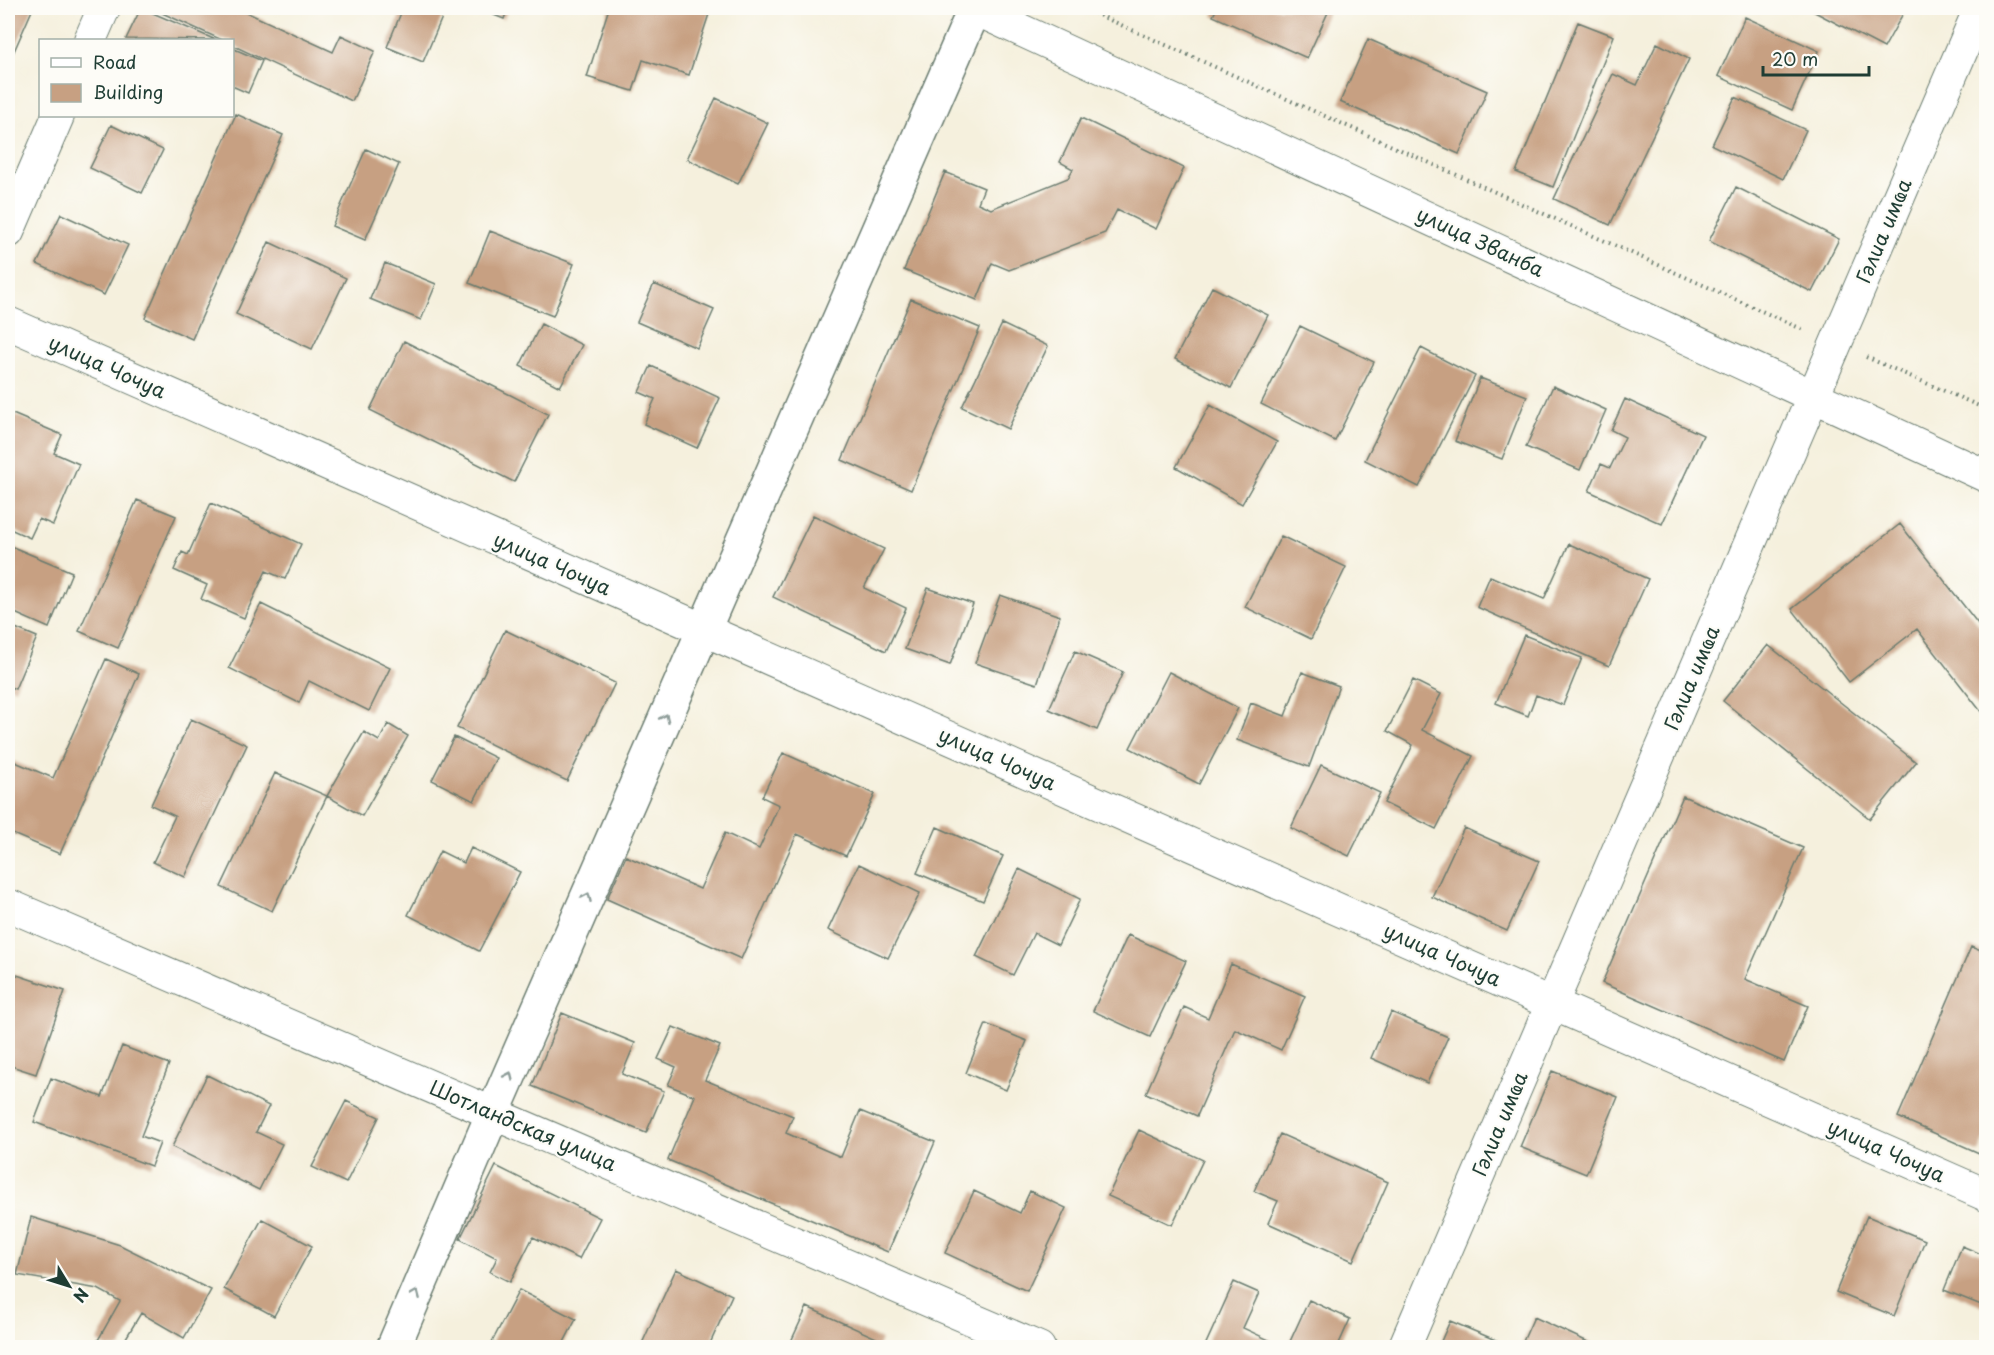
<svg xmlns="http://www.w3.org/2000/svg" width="1994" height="1355" viewBox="0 0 1994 1355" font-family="'Playpen Sans',sans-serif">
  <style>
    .building { fill: #c7a082 }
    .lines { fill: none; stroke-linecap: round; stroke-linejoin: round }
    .street-casing { stroke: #6a7c6f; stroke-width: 34 }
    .highway-casing { stroke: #6a7c6f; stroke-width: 36 }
    .path { stroke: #6a7c6f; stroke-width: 4; stroke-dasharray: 1.5 4.5; stroke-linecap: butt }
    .street { stroke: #fff; stroke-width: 32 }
    .highway { stroke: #fff; stroke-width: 33 }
    .oneway { stroke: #8f9e9a }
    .labels { text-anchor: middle; stroke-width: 4.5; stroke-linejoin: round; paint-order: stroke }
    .street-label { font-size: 20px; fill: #1f3d34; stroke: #fdfcf7 }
  </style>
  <rect width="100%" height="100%" fill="#fdfcf7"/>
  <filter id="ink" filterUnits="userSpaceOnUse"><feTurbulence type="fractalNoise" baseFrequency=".0167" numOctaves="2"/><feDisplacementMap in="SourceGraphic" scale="12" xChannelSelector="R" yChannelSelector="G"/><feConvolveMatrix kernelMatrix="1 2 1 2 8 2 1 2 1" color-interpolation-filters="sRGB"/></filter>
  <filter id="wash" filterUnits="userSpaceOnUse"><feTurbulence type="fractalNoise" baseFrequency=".008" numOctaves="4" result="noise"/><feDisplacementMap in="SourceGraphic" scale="24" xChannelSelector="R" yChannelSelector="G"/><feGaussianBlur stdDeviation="1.35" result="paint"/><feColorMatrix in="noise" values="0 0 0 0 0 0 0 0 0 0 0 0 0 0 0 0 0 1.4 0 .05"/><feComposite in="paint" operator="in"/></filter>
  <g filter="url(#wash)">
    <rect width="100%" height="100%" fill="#f5f0dd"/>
    <g id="blocks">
      <path class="building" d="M8,8H33L8,65Z
        M141,8L216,40L126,39Z
        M151,8H237L333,52L341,35L375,51L352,101L232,45V40H222Z
        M403,8H446L423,62L387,47Z
        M476,8H508L504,19Z
        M609,8H711L689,75L643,60L633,91L587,77Z
        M1217,8H1330L1307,58L1213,16Z
        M1807,8H1906L1884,48Z
        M1745,17L1819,51L1792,110L1718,76Z
        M1578,22L1614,36L1553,187L1516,172Z
        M1368,39L1487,91L1459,154L1340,102Z
        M1657,43L1689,59L1610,225L1554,199L1613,74L1637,85Z
        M232,48L262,61L248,93L232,86Z
        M1735,97L1806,130L1783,179L1712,145Z
        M716,98L768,123L738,184L687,159Z
        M236,114L283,135L192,339L145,318Z
        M1081,118L1184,168L1156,229L1117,210L1105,233L1009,270L992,263L977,300L904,270L945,172L984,188L978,203L991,209L1068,178L1073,169L1060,162Z
        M111,125L163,150L142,193L90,168Z
        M366,149L399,164L365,240L332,226Z
        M1736,187L1839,239L1812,292L1709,241Z
        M61,214L128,245L104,295L37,264Z
        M490,231L574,264L553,316L469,283Z
        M269,242L346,278L312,349L236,314Z
        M385,263L436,284L421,320L370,299Z
        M654,284L714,310L697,348L637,322Z
        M1212,287L1268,315L1231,388L1175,359Z
        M911,299L980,328L911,490L842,460Z
        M541,324L582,345L560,387L520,366Z
        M1002,324L1048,346L1008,429L962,407Z
        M1300,326L1374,362L1335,441L1261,404Z
        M404,341L548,414L514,482L370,410Z
        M1421,348L1475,376L1419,487L1365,460Z
        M651,366L720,398L697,448L644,424L655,399L639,392Z
        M1480,378L1527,396L1502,459L1455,441Z
        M1553,386L1606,410L1580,470L1526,447Z
        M1625,399L1703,435L1662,524L1589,491L1601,464L1610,468L1625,437L1611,430Z
        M1210,405L1277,442L1242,504L1176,467Z
        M8,412L62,435L54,453L79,464L53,525L39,519L30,538L8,528Z
        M137,500L176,516L118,648L79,631Z
        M211,503L301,544L285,579L266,571L244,618L201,599L207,585L174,570L182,552L188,555Z
        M813,515L884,549L864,588L906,608L886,651L773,597Z
        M1900,524L1986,634V718L1917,629L1849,682L1792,609Z
        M1281,536L1346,567L1311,639L1245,607Z
        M1569,544L1648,579L1609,666L1477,607L1490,576L1544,599Z
        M8,545L72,572L49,628L8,610Z
        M928,588L973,604L950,665L905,649Z
        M1000,595L1060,616L1037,684L975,663Z
        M261,604L390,668L369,711L309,681L299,703L229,668Z
        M8,625L37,637L15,689L8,686Z
        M505,630L615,683L567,781L457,728Z
        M1524,635L1582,658L1563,705L1536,695L1528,716L1496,703Z
        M1768,645L1916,762L1870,819L1723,701Z
        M1075,651L1123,672L1097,730L1049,709Z
        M106,659L139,674L60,854L8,832V759L53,778Z
        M1169,672L1238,708L1199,784L1130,748Z
        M1302,672L1339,686L1309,767L1237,740L1251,703L1285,716Z
        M1413,680L1441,694L1422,730L1473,756L1436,829L1384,803L1413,745L1387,731Z
        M191,719L247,745L185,877L153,862L175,816L151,805Z
        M388,724L408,736L362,816L327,796L364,732L379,741Z
        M454,737L496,758L474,801L432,780Z
        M783,753L875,794L846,856L797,834L741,959L607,899L626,856L700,889L725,833L759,849L779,805L762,797Z
        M1321,765L1380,793L1349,856L1291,828Z
        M275,773L327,796L272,911L221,887Z
        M1683,796L1803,848L1745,979L1808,1006L1784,1062L1602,983Z
        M937,827L1003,856L983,901L917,873Z
        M1464,828L1539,861L1507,931L1432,897Z
        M471,848L520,872L479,951L408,915L440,851L464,863Z
        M859,864L920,893L888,958L828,930Z
        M1019,869L1080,899L1058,945L1034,933L1013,975L976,957Z
        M1128,935L1186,961L1150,1037L1093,1011Z
        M1971,947L1986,953V1136L1979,1153L1898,1117Z
        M1231,964L1305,996L1281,1050L1235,1029L1197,1116L1146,1093L1184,1007L1208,1018Z
        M8,972L65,991L36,1074L8,1065Z
        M1391,1012L1448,1037L1427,1083L1371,1058Z
        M562,1013L635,1043L622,1074L664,1091L646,1133L532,1086Z
        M986,1024L1027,1041L1006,1090L966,1073Z
        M673,1027L720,1046L705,1080L793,1116L786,1133L841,1157L860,1111L935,1142L888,1252L668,1160L695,1096L668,1085L676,1067L658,1059Z
        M122,1046L169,1064L141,1136L160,1143L151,1166L34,1122L51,1078L102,1097Z
        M1552,1071L1618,1097L1586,1174L1520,1147Z
        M207,1075L269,1106L256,1132L282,1144L259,1190L172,1147Z
        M346,1101L379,1117L346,1183L312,1167Z
        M1139,1130L1203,1160L1172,1225L1108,1196Z
        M1280,1134L1388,1182L1353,1261L1268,1223L1278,1201L1254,1191Z
        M496,1166L600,1218L579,1259L533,1237L510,1282L490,1272L497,1258L460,1239Z
        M974,1191L1020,1213L1030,1191L1066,1208L1027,1291L945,1253Z
        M1867,1216L1925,1240L1894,1316L1836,1292Z
        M31,1217L120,1245L211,1290L184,1338L141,1313L120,1348H109L97,1342L120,1301L98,1289L17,1275Z
        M262,1219L312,1246L274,1316L224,1289Z
        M1962,1246L1986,1256V1307L1944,1290Z
        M676,1269L732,1295L708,1348H640Z
        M1234,1282L1259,1293L1243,1328L1286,1348H1204Z
        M519,1290L576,1319L561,1348H502L492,1342Z
        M1309,1300L1350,1319L1337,1348H1287Z
        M807,1307L881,1340L877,1348H788Z
        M1534,1317L1601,1348H1520Z
        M1450,1321L1505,1344L1504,1348H1438Z"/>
    </g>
  </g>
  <g filter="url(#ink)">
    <use href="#blocks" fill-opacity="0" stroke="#6a7c6f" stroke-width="1.5"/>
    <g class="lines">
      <g class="street-casing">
        <path id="street" d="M973,8L1986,476
          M90,40L104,8
          M8,232L58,116
          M8,323L1986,1195
          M8,905L1039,1348
          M1404,1348L1980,8"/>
      </g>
      <g class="highway-casing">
        <path id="highway" d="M393,1348L493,1113L975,8"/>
      </g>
      <path class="path" d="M1083,8L1804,330
        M1866,357L1986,409"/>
      <use href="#street" class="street"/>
      <use href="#highway" class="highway"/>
    </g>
    <defs><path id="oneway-chevron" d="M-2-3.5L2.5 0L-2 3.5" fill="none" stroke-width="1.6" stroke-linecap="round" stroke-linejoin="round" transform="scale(1.5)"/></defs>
    <g class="oneway">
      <use href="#oneway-chevron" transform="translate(665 718) rotate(-66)"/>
      <use href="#oneway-chevron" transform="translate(587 897) rotate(-66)"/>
      <use href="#oneway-chevron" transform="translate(509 1076) rotate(-66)"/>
      <use href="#oneway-chevron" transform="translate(416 1294) rotate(-67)"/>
    </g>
  </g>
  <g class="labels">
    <g class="street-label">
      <text transform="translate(1884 231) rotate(-67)" y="7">Гәлиа имҩа</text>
      <text transform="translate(1480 242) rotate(25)" y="7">улица Званба</text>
      <text transform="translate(107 367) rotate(24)" y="7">улица Чочуа</text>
      <text transform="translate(552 564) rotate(24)" y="7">улица Чочуа</text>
      <text transform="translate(1692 678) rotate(-67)" y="7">Гәлиа имҩа</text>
      <text transform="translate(997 759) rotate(24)" y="7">улица Чочуа</text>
      <text transform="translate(1442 955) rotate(24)" y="7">улица Чочуа</text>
      <text transform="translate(1500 1124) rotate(-67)" y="7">Гәлиа имҩа</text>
      <text transform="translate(523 1126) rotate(23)" y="7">Шотландская улица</text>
      <text transform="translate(1886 1151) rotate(24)" y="7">улица Чочуа</text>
    </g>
  </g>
  <rect width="1994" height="1355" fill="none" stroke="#fdfcf7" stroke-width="30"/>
  <rect x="39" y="39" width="195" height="78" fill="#fdfcf7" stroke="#a4b0a9" stroke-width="1.5"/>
  <rect x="51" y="58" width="30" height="9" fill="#ffffff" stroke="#a4b0a9" stroke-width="1.5"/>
  <text x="93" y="69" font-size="18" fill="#1f3d34">Road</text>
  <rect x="51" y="84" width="30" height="18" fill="#c7a082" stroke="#a4b0a9" stroke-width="1.5"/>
  <text x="93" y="99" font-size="18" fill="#1f3d34">Building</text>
  <g transform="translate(69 1286) rotate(128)" stroke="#fdfcf7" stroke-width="4.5" paint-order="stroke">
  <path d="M0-4.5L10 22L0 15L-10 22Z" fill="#1f3d34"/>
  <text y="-9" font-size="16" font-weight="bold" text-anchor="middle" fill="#1f3d34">N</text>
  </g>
  <path d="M1763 66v9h106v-9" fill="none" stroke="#1f3d34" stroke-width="3"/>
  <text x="1772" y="66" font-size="18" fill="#1f3d34" stroke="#fdfcf7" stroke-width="4.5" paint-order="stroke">20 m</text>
</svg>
